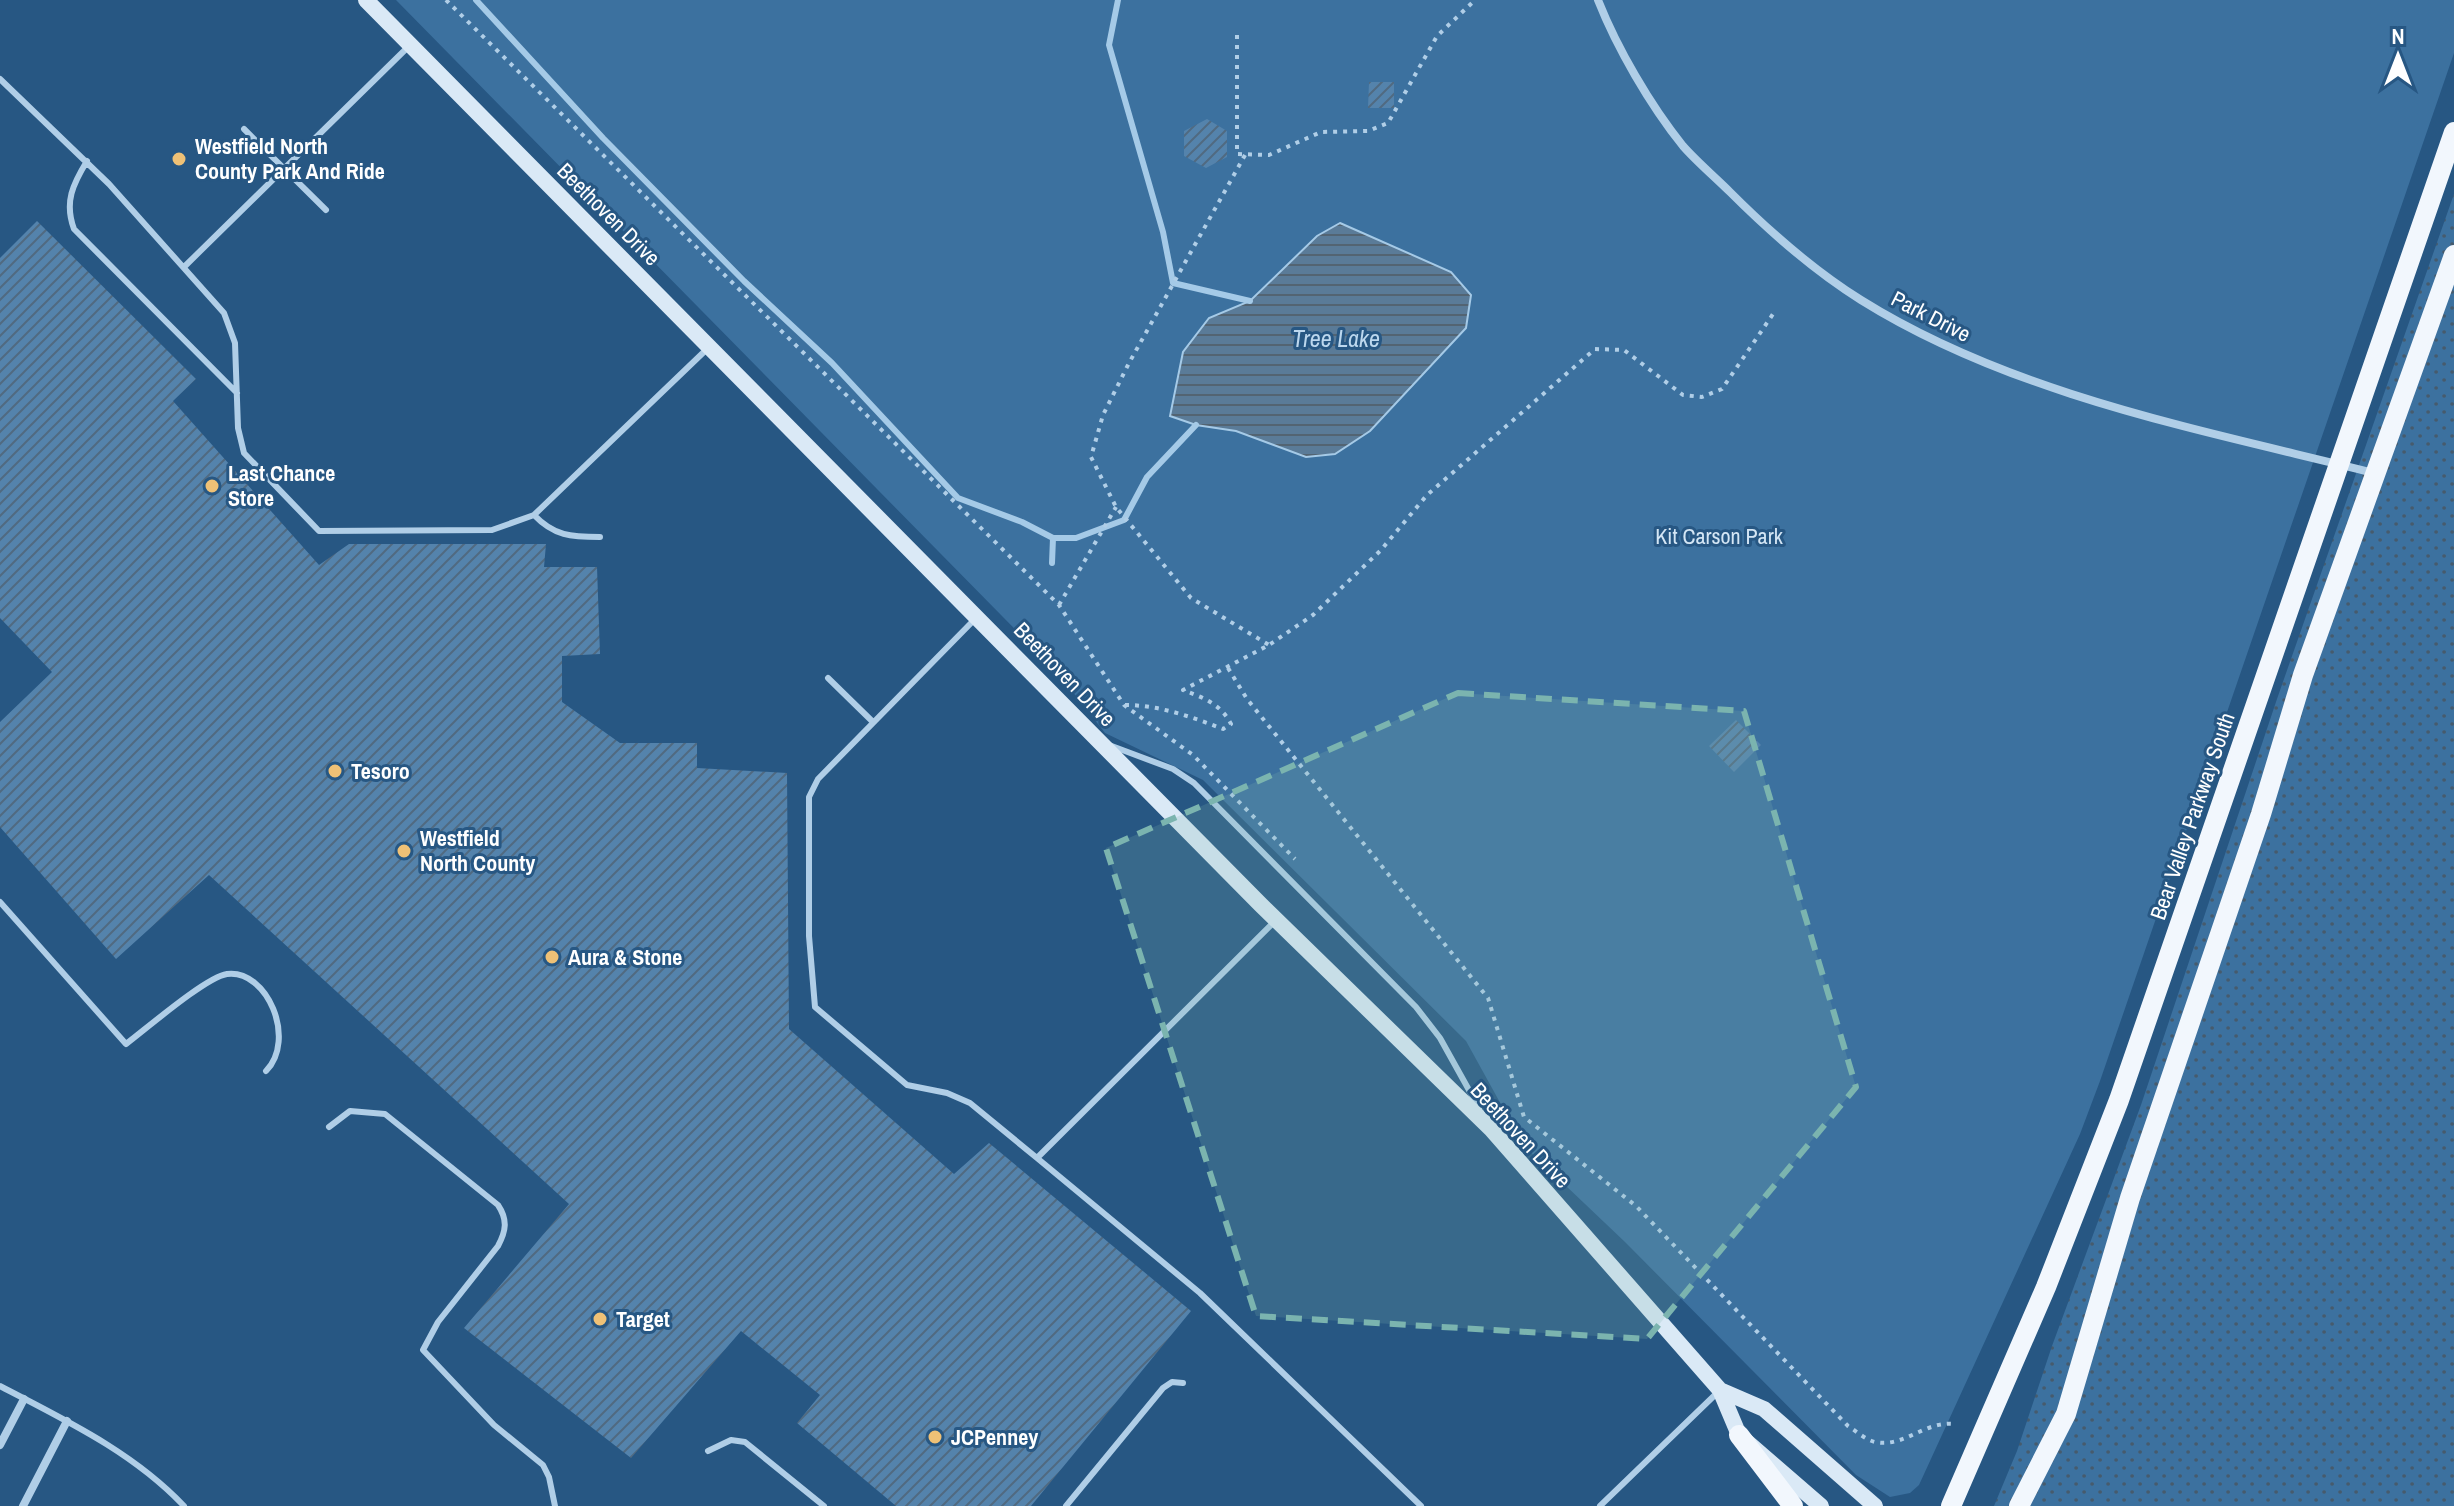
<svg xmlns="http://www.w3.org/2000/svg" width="2454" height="1506" viewBox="0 0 2454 1506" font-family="'Archivo Narrow',sans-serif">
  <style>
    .grass { fill: url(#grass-dots) }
    .park { fill: #3c719f }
    .water { fill: url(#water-rules); stroke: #a5cae7; stroke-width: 2 }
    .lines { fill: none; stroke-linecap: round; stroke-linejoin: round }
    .stream { stroke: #a5cae7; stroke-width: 6 }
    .building { fill: url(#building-hatch) }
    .path { stroke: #b0cee7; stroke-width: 4; stroke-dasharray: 4 6; stroke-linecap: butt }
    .service { stroke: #b0cee7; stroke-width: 6 }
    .minor { stroke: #b0cee7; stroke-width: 8 }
    .secondary { stroke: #dae9f6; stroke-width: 16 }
    .primary { stroke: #f2f7fd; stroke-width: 20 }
    .marked { fill: #7bb4af; fill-opacity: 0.2; stroke: #7bb4af; stroke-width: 6; stroke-dasharray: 16 10; stroke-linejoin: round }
    .poi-dot { fill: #efc176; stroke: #275783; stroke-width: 3 }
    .labels { text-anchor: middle; stroke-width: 6; stroke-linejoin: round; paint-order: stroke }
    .poi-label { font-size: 22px; font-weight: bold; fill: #fff; stroke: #275783; text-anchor: start }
    .street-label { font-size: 22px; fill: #fff; stroke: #275783 }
    .park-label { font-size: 22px; fill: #d4e6f5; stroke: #275783 }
    .water-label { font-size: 24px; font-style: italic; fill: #bcd7ee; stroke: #275783 }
  </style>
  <defs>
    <pattern id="grass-dots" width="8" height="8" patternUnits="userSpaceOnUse" patternTransform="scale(2)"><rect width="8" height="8" fill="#3c719f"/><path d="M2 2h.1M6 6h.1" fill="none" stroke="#465b6d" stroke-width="1.8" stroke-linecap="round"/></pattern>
    <pattern id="water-rules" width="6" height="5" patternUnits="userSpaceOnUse" patternTransform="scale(2)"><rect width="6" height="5" fill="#5a7b98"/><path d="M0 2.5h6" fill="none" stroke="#536472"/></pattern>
    <pattern id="building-hatch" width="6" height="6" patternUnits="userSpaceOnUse" patternTransform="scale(2)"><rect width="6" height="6" fill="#5483ac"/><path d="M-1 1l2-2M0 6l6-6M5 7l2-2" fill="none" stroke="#506a81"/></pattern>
  </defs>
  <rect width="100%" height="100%" fill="#275783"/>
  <path class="grass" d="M2454,194V1506H1994L2017,1451L2052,1346L2141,1105L2277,699Z"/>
  <path class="park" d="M396,0H2454V53L2100,1081L2080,1134L1919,1485L1910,1493L1890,1497L1856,1475L1625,1242L1524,1146L1466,1041L1203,780L1105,733L1057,672Z"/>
  <path class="water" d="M1340,223L1451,272L1471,295L1466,328L1370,431L1335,454L1306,457L1236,431L1196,425L1170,416L1183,352L1209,318L1250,301L1317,236Z"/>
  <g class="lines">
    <path class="stream" d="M476,0L603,138L744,281L832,363L958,498L1022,522L1053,538H1076L1124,520L1147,477L1196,425
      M1118,0L1109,45L1163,232L1173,283L1250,301
      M1052,563L1053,538"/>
  </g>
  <path class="building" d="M1369,82H1394V108H1368Z
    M1207,119L1227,131V157L1206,168L1184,156V131Z
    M37,221L196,379L173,401L319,565L349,544H546L544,567H597L600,654L562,656V702L620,743H697V768L787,773L789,1029L954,1174L989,1143L1191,1311L1031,1506H896L797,1423L820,1395L741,1331L631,1458L464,1328L569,1204L209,875L116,959L0,827V722L52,672L0,618V258Z
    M1736,720L1761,745L1734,772L1709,746Z"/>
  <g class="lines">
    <path class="path" d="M446,0L1059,605L1124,705L1193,755L1295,859
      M1237,35V154L1269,155L1321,132L1368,131L1388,123L1437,36L1475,0
      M1245,155L1129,363L1103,415L1091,457L1116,507L1191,598L1269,645
      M1059,605L1116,507
      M1228,668L1247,699L1488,998L1524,1117L1636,1206L1848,1426C1856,1431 1866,1440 1875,1442C1904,1448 1924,1421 1954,1424
      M1125,705C1159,705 1192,717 1223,729L1231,724C1221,704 1202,697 1183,690L1269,645L1313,615L1381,550L1427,495L1595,349L1624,350L1683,395L1702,397L1722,389L1773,314"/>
    <path class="service" d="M0,79L109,184L224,313L235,343L238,428L244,453L319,531L492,530L534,515L707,349
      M244,129L326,210
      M87,161C73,184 64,202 74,229L237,393
      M184,267L408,47
      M534,515C554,536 571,537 600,537
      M975,619L818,779L809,797V936L815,1007L907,1085L947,1093L970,1103L1037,1158L1200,1293L1421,1506
      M828,678L873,722
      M1109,745L1173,769L1194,783L1416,1007L1440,1038L1479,1108
      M0,902L126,1044C146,1029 206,977 227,974C267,969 297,1039 266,1071
      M329,1127L350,1111L385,1114L498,1205C508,1220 506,1231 498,1246L438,1322L423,1350L494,1425L543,1465L549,1477L555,1506
      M1037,1158L1275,921
      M0,1386C65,1420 133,1452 184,1506
      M708,1451L731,1440L745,1442L824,1506
      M1066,1506L1163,1388L1172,1382L1183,1383
      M1600,1506L1718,1392"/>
    <path class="minor" d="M1598,0C1617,48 1650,105 1683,146C1697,162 1715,177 1730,192C1770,232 1813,270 1861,300C2013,395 2202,430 2374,473
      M0,1445L24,1399
      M23,1506L67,1421"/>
    <path class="secondary" d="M366,0L1261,905L1491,1129L1720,1390L1739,1435L1821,1506
      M1720,1390L1764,1409L1875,1506"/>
    <path class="primary" d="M1739,1435L1793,1506
      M1951,1506L2046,1287L2119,1100L2454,132
      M2019,1506L2066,1414L2130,1198L2261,814L2303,675L2454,255"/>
  </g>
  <path class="marked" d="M1458,693L1744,711L1856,1087L1647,1339L1256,1316L1106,848Z"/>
  <g class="poi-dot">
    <circle cx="179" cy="159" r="8"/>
    <circle cx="212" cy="486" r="8"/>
    <circle cx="335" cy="771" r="8"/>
    <circle cx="404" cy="851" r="8"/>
    <circle cx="552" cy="957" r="8"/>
    <circle cx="600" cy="1319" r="8"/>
    <circle cx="935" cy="1437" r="8"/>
  </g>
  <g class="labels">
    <g class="poi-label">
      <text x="195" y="154">Westfield North<tspan x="195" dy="25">County Park And Ride</tspan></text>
      <text x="228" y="481">Last Chance<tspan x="228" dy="25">Store</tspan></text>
      <text x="351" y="779">Tesoro</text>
      <text x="420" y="846">Westfield<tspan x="420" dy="25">North County</tspan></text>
      <text x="568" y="965">Aura &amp; Stone</text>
      <text x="616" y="1327">Target</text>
      <text x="951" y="1445">JCPenney</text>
    </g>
    <g class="street-label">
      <text transform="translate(609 214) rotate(45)" y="8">Beethoven Drive</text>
      <text transform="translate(1931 316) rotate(27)" y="8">Park Drive</text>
      <text transform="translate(1065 674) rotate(46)" y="8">Beethoven Drive</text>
      <text transform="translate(2192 816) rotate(-71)" y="8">Bear Valley Parkway South</text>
      <text transform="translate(1521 1135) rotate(47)" y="8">Beethoven Drive</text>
    </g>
    <g class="park-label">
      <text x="1719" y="544">Kit Carson Park</text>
    </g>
    <g class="water-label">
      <text x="1336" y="347">Tree Lake</text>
    </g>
  </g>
  <g transform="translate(2398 56)" stroke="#275783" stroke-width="6" paint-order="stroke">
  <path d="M0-6L14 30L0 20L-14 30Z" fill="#ffffff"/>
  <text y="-12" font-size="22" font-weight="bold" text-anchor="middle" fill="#ffffff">N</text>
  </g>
</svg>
